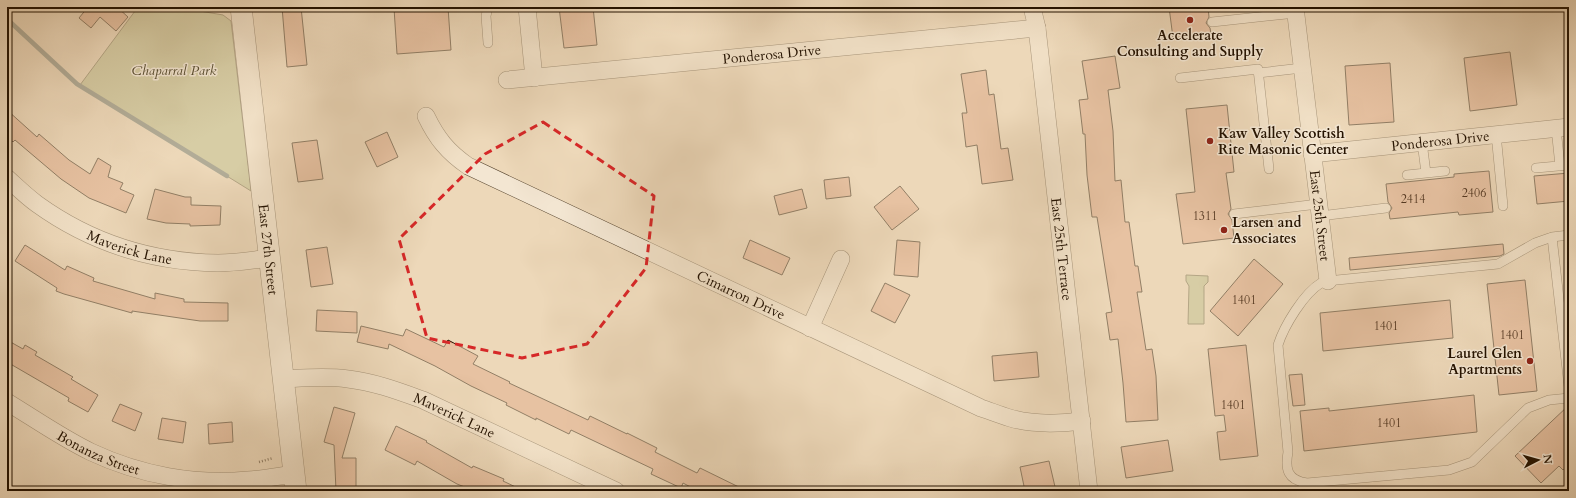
<svg xmlns="http://www.w3.org/2000/svg" width="1576" height="498" viewBox="0 0 1576 498" font-family="Cardo,serif">
  <style>
    .green { fill: #bcbe8c; stroke: #706846 }
    .lines { fill: none; stroke-linecap: round; stroke-linejoin: round }
    .stream { stroke: #6b766d; stroke-width: 4.5 }
    .building { fill: #dfa785; stroke: #241200 }
    .service-casing { stroke: #56442e; stroke-width: 10 }
    .minor-casing { stroke: #56442e; stroke-width: 18 }
    .tertiary-casing { stroke: #56442e; stroke-width: 22 }
    .path { stroke: #241200; stroke-width: 2.5; stroke-dasharray: 1 2; stroke-linecap: butt }
    .service { stroke: #f3e6d2; stroke-width: 9 }
    .minor { stroke: #f3e6d2; stroke-width: 17 }
    .tertiary { stroke: #f3e6d2; stroke-width: 21 }
    .marked { fill: none; stroke: #d62828; stroke-width: 3; stroke-dasharray: 8 5; stroke-linejoin: round }
    .poi-dot { fill: #8f2418; stroke: #f3e6d2; stroke-width: 1.5 }
    .labels { text-anchor: middle; stroke-width: 3; stroke-linejoin: round; paint-order: stroke }
    .number-label { font-size: 12px; fill: #533721 }
    .poi-label { font-size: 14px; font-weight: bold; fill: #241200; stroke: #f3e6d2; text-anchor: start }
    .street-label { font-size: 14px; fill: #241200; stroke: #f3e6d2 }
    .park-label { font-size: 14px; font-style: italic; fill: #594e31; stroke: #f3e6d2 }
  </style>
  <rect width="100%" height="100%" fill="#edd8b9"/>
  <filter id="stains"><feTurbulence type="fractalNoise" baseFrequency=".005" numOctaves="4"/><feColorMatrix values="0 0 0 0 .2 0 0 0 0 .09 0 0 0 0 .02 0 0 0 .5 -.17"/></filter>
  <radialGradient id="worn" r=".72"><stop offset=".6" stop-color="#630" stop-opacity="0"/><stop offset="1" stop-color="#630" stop-opacity=".3"/></radialGradient>
  <path class="green" d="M138,7H183L194,10L223,15L231,21L251,191L80,85Z
    M1186,275L1208,276V282L1204,286V324H1188L1189,286L1186,281Z"/>
  <g class="lines">
    <path class="stream" d="M7,19L77,84L227,176"/>
  </g>
  <path class="building" d="M88,7H117L128,17L116,31L100,17L91,28L79,18Z
    M282,7H301L307,65L287,67Z
    M412,7H448L451,50L397,54L394,8Z
    M559,7H593L597,45L564,48Z
    M1169,7H1208L1209,17L1206,23L1210,28L1211,34L1173,38Z
    M1510,52L1517,105L1470,111L1464,58Z
    M1115,56L1120,88L1108,90L1113,131L1115,181L1121,180L1125,222H1129L1135,266H1138L1142,292H1137L1146,350L1152,349L1156,376L1158,420L1126,422L1123,383L1118,339L1110,340L1106,313L1112,312L1097,217H1092L1087,175L1085,134H1083L1079,100L1088,99L1082,61Z
    M1390,63L1394,122L1349,125L1345,66Z
    M986,70L989,95L994,94L1001,149L1008,148L1013,180L982,184L977,145L966,147L962,113H967L961,74Z
    M1227,105L1234,172L1226,173L1231,209L1228,214L1232,220L1234,238L1183,244L1176,194L1195,192L1186,109Z
    M7,110L37,137L39,134L69,160L90,174L98,158L111,166L108,177L123,183L120,189L134,195L126,213L89,198L61,179L15,140L13,142L7,136Z
    M387,132L398,157L377,167L365,142Z
    M317,140L323,179L298,182L292,143Z
    M1489,171L1493,212L1459,215L1458,212L1390,219L1389,213L1392,208L1388,202L1386,184L1454,177V174Z
    M1569,173V201L1537,204L1534,176Z
    M849,177L851,196L826,199L824,180Z
    M900,186L919,209L892,230L874,207Z
    M155,189L185,197H191V205L221,206L220,225L190,226V224L166,223L147,219Z
    M802,189L807,208L779,215L774,196Z
    M750,240L790,258L782,275L743,258Z
    M897,240L920,242L918,277L894,275Z
    M1503,244L1504,254L1500,256L1350,270L1349,258Z
    M25,245L65,270L67,266L94,278L93,281L155,299V293L184,299V302L228,303V321H200L132,311V313L64,294L56,291L57,288L15,261Z
    M327,247L333,284L311,287L306,250Z
    M1254,259L1283,284L1238,336L1210,311Z
    M1525,280L1537,391L1499,395L1487,284Z
    M885,283L910,295L895,323L871,311Z
    M1450,300L1453,338L1323,351L1320,313Z
    M317,310L357,312V333L316,331Z
    M361,326L403,336L406,329L444,347L448,340L478,356L473,364L510,382L509,383L588,420L590,416L627,434V433L657,448L655,452L697,473L700,468L747,491H698L683,483L681,488L651,474L653,469L571,430L569,434L536,418V420L506,405L507,403L471,386L435,366L389,344L388,349L357,342Z
    M7,340L23,349L25,345L37,352L35,355L73,377L71,379L98,395L88,412L68,401L69,398L7,362Z
    M1246,345L1258,456L1220,460L1217,432L1226,431L1224,415L1215,416L1208,349Z
    M1037,352L1039,377L994,381L992,356Z
    M1302,374L1305,405L1293,406L1289,375Z
    M1474,395L1477,432L1304,451L1300,411L1329,408V411Z
    M120,404L142,413L135,431L112,421Z
    M1569,405V464L1563,470L1559,466L1541,483L1515,456Z
    M334,407L355,413L342,458H356V491H336L334,445L324,442Z
    M162,418L186,422L183,443L158,439Z
    M232,422L233,442L209,444L208,424Z
    M396,426L427,441L426,442L472,468L473,466L504,479L503,481L524,491H475L457,484L417,461L415,465L385,450Z
    M1168,440L1173,471L1126,478L1121,447Z
    M1049,461L1056,491H1025L1020,467Z"/>
  <g class="lines">
    <g class="service-casing">
      <path id="service" d="M1212,22L1296,13
        M488,43L486,16L488,7
        M1258,73L1302,68
        M1180,78L1258,69L1269,169
        M1556,128L1560,166
        M1496,134L1503,206
        M1422,142L1426,173
        M1536,168L1569,165
        M1407,175L1445,171
        M1234,214L1318,204
        M1320,216L1386,208
        M1569,235L1552,237L1535,243L1498,264L1337,280C1332,280 1326,281 1321,283C1304,293 1284,326 1278,345L1288,452C1285,469 1287,480 1307,483L1449,470L1472,462L1528,408L1549,400L1569,398
        M1552,237L1569,387"/>
    </g>
    <g class="minor-casing">
      <g id="minor">
        <path d="M527,7L534,78"/>
        <path id="s1" d="M1032,7L1037,28L1089,491"/>
        <path id="s2" d="M1295,7L1328,281"/>
        <path id="s3" d="M507,80L1037,28"/>
        <path id="s4" d="M426,116C437,139 448,152 468,166L981,408C990,411 1000,415 1010,418C1033,425 1058,424 1082,421"/>
        <path id="s5" d="M1312,154L1569,127"/>
        <path id="s6" d="M7,178C17,187 26,196 37,204C91,243 152,262 218,263C235,263 253,260 270,258"/>
        <path d="M810,328L841,259"/>
        <path id="s7" d="M283,379C304,378 326,376 348,379C374,382 398,391 423,400L616,491"/>
        <path id="s8" d="M7,402C35,419 62,438 91,452C140,475 195,485 248,480C264,479 279,476 294,474"/>
      </g>
    </g>
    <g class="tertiary-casing">
      <g id="tertiary">
        <path id="s9" d="M241,7L296,491"/>
      </g>
    </g>
    <path class="path" d="M259,462L273,458"/>
    <use href="#service" class="service"/>
    <use href="#minor" class="minor"/>
    <use href="#tertiary" class="tertiary"/>
  </g>
  <path d="M0 0H1576V498H0ZM543,122L654,196L646,268L587,344L522,358L427,338L399,239L485,154Z" fill="#edd8b9" fill-opacity=".55" fill-rule="evenodd"/>
  <path class="marked" d="M543,122L654,196L646,268L587,344L522,358L427,338L399,239L485,154Z"/>
  <g class="poi-dot">
    <circle cx="1190" cy="20" r="4"/>
    <circle cx="1210" cy="141" r="4"/>
    <circle cx="1224" cy="230" r="4"/>
    <circle cx="1530" cy="361" r="4"/>
  </g>
  <g class="labels">
    <g class="number-label">
      <text x="1474" y="197">2406</text>
      <text x="1413" y="203">2414</text>
      <text x="1205" y="220">1311</text>
      <text x="1244" y="304">1401</text>
      <text x="1386" y="330">1401</text>
      <text x="1512" y="339">1401</text>
      <text x="1233" y="409">1401</text>
      <text x="1389" y="427">1401</text>
    </g>
    <g class="poi-label">
      <text x="1190" y="40" text-anchor="middle">Accelerate<tspan x="1190" dy="16">Consulting and Supply</tspan></text>
      <text x="1218" y="138">Kaw Valley Scottish<tspan x="1218" dy="16">Rite Masonic Center</tspan></text>
      <text x="1232" y="227">Larsen and<tspan x="1232" dy="16">Associates</tspan></text>
      <text x="1522" y="358" text-anchor="end">Laurel Glen<tspan x="1522" dy="16">Apartments</tspan></text>
    </g>
    <g class="street-label">
      <text dy="5" stroke="none"><textPath href="#s3" startOffset="266">Ponderosa Drive</textPath></text>
      <text dy="5" stroke="none"><textPath href="#s5" startOffset="129">Ponderosa Drive</textPath></text>
      <text dy="5" stroke="none"><textPath href="#s2" startOffset="210">East 25th Street</textPath></text>
      <text dy="5" stroke="none"><textPath href="#s6" startOffset="143">Maverick Lane</textPath></text>
      <text dy="5" stroke="none"><textPath href="#s9" startOffset="244">East 27th Street</textPath></text>
      <text dy="5" stroke="none"><textPath href="#s1" startOffset="244">East 25th Terrace</textPath></text>
      <text dy="5" stroke="none"><textPath href="#s4" startOffset="368">Cimarron Drive</textPath></text>
      <text dy="5" stroke="none"><textPath href="#s7" startOffset="178">Maverick Lane</textPath></text>
      <text dy="5" stroke="none"><textPath href="#s8" startOffset="105">Bonanza Street</textPath></text>
    </g>
    <g class="park-label">
      <text x="174" y="75">Chaparral Park</text>
    </g>
  </g>
  <rect width="1576" height="498" fill="none" stroke="#edd8b9" stroke-width="24"/>
  <rect x="8" y="8" width="1560" height="482" fill="none" stroke="#241200" stroke-width="2"/>
  <rect x="12" y="12" width="1552" height="474" fill="none" stroke="#241200"/>
  <g transform="translate(1538 460) rotate(84)" stroke="#f3e6d2" stroke-width="3" paint-order="stroke">
  <path d="M0-3L7 15L0 10L-7 15Z" fill="#241200"/>
  <text y="-6" font-size="11" font-weight="bold" text-anchor="middle" fill="#241200">N</text>
  </g>
  <rect width="100%" height="100%" filter="url(#stains)"/>
  <rect width="100%" height="100%" fill="url(#worn)"/>
</svg>
